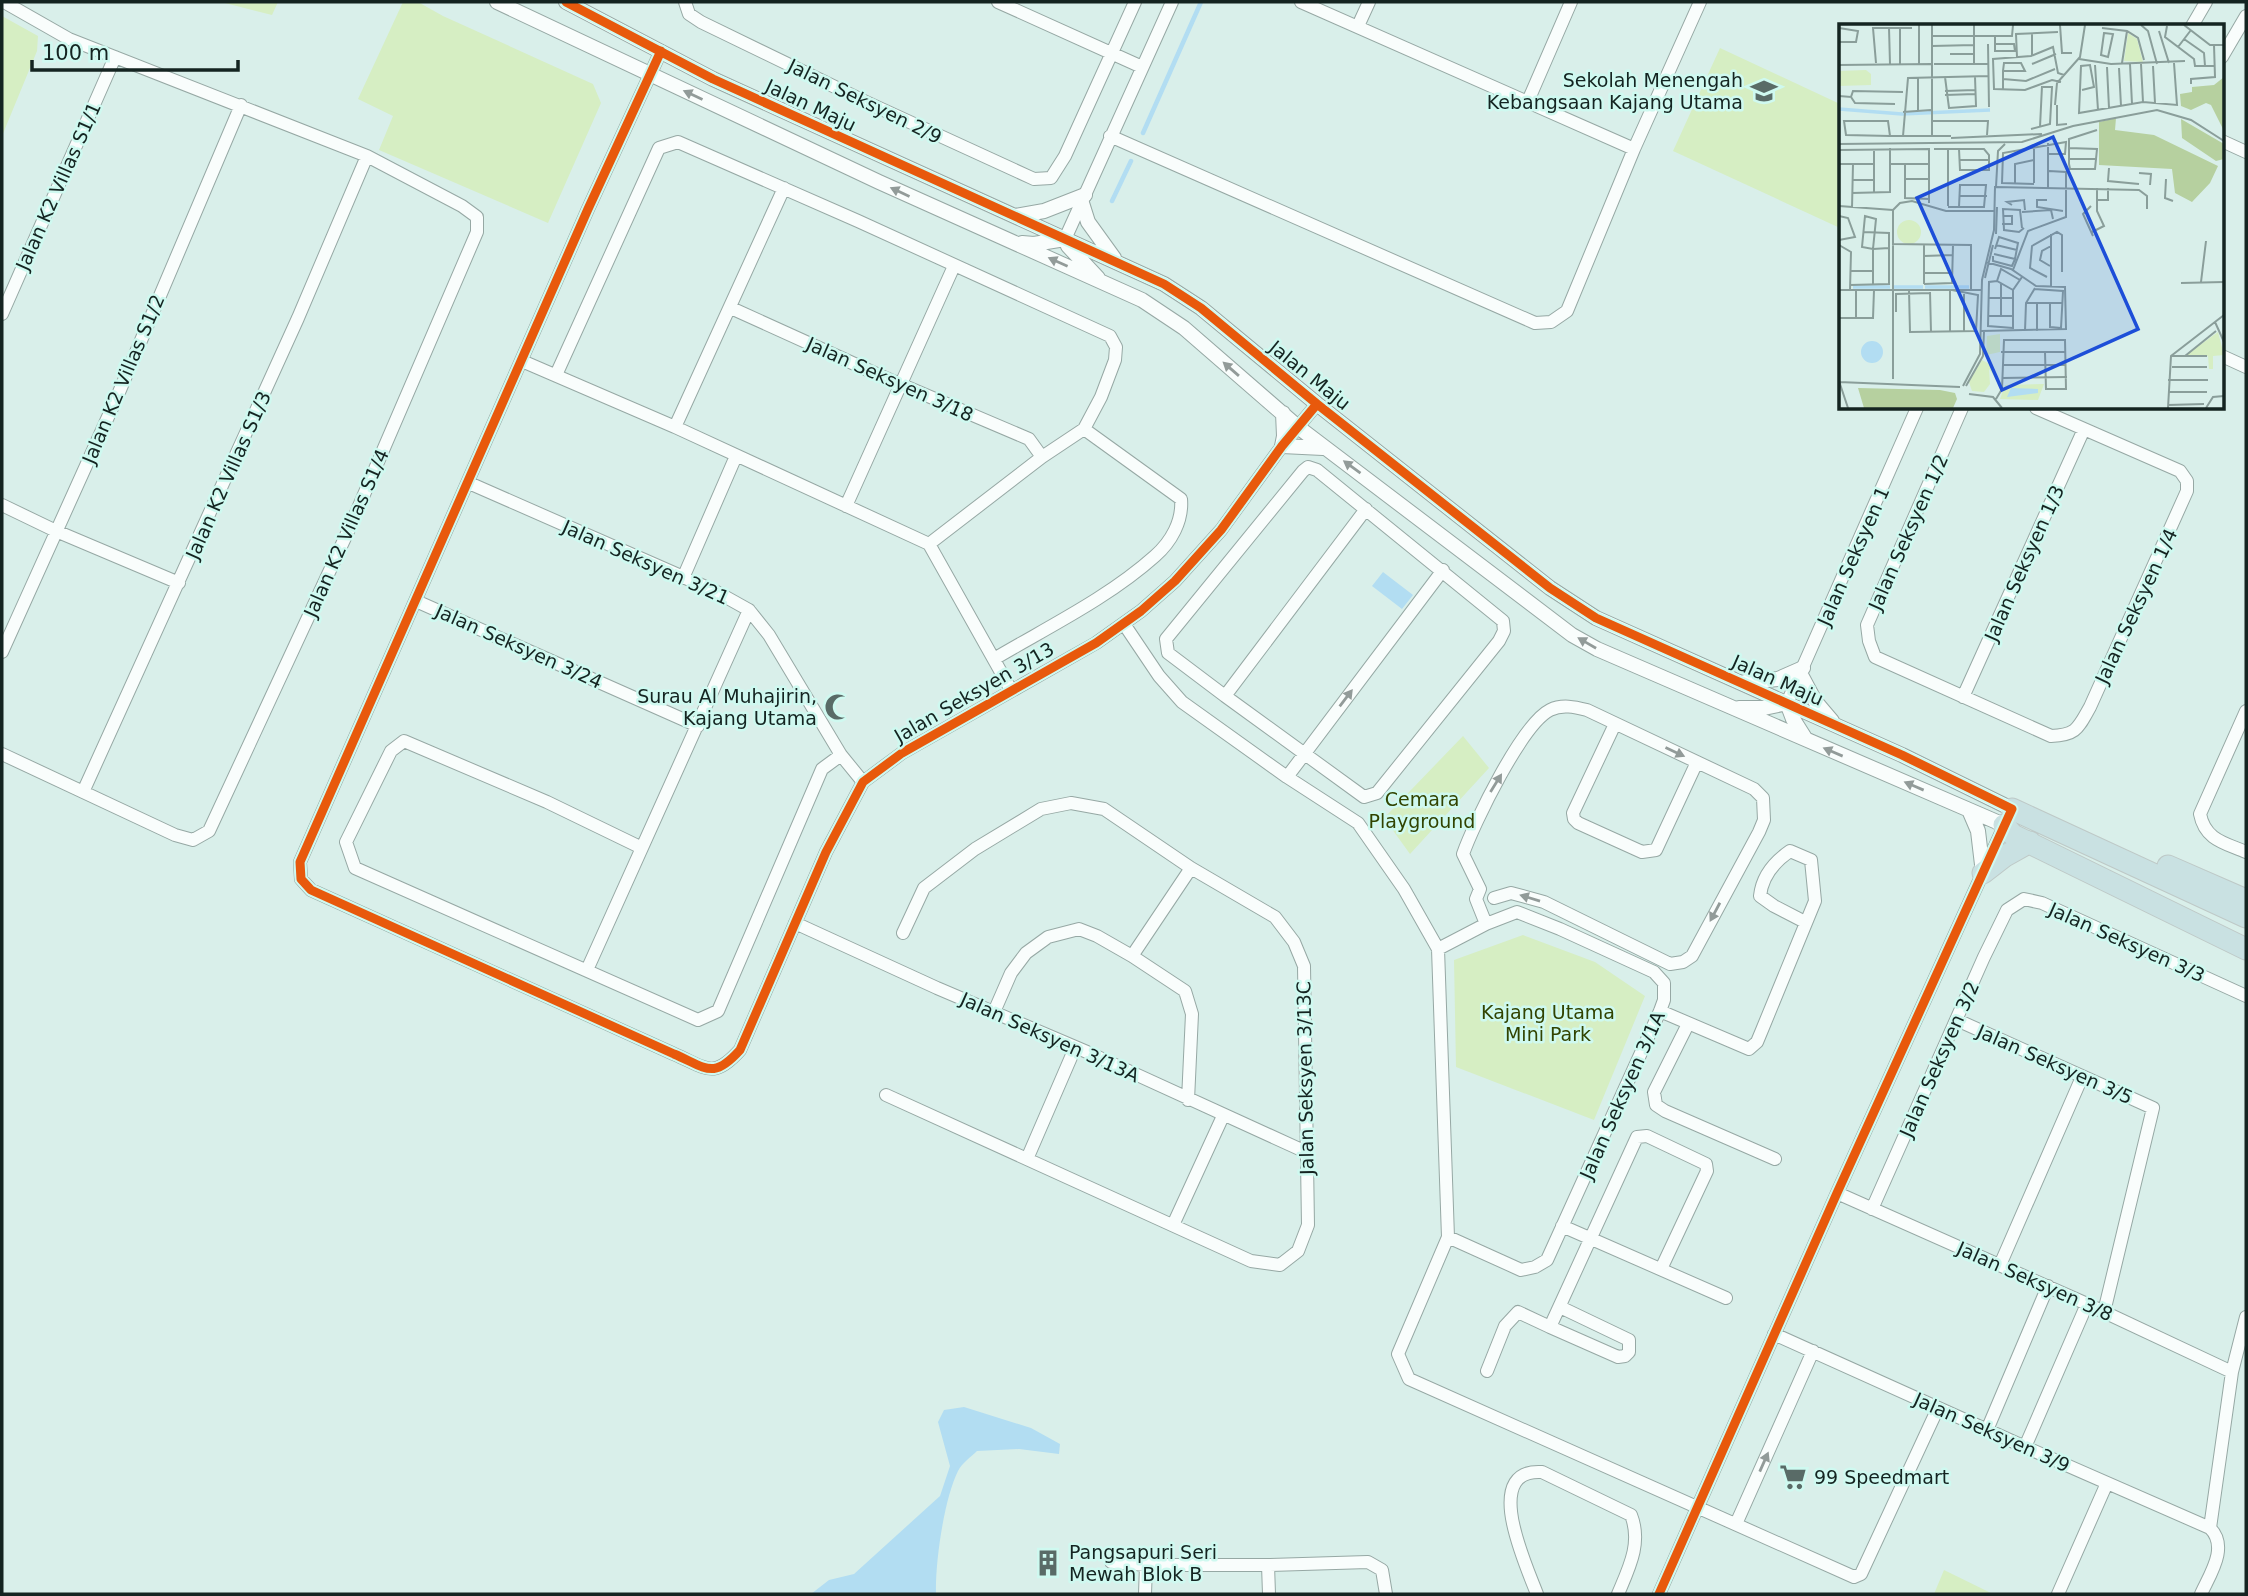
<svg xmlns="http://www.w3.org/2000/svg" width="2248" height="1596" viewBox="0 0 2248 1596" font-family="'DejaVu Sans',sans-serif">
  <style>
    .green { fill: #d6eec3 }
    .water { fill: #b2ddf2 }
    .lines { fill: none; stroke-linecap: round; stroke-linejoin: round }
    .stream { stroke: #b2ddf2; stroke-width: 4.5 }
    .minor-casing { stroke: #96a8a4; stroke-width: 14 }
    .tertiary-casing { stroke: #96a8a4; stroke-width: 16 }
    .motorway-casing { stroke: #bec9c7; stroke-width: 23 }
    .minor { stroke: #f9fdfc; stroke-width: 12 }
    .tertiary { stroke: #f9fdfc; stroke-width: 14 }
    .motorway { stroke: #c9e1e2; stroke-width: 21 }
    .cycleway-casing { stroke: #cff9f0; stroke-width: 13 }
    .cycleway { stroke: #e8590c; stroke-width: 9 }
    .oneway { fill: #929b99 }
    .labels { text-anchor: middle; stroke-width: 5; stroke-linejoin: round; paint-order: stroke }
    .poi-label { font-size: 19px; fill: #142421; stroke: #cff9f0; text-anchor: end }
    .street-label { font-size: 19px; fill: #142421; stroke: #cff9f0 }
    .park-label { font-size: 19px; fill: #314300; stroke: #cff9f0 }
    .inset-river { fill: none; stroke: #b2ddf2; stroke-width: 3.5 }
    .inset-road { fill: none; stroke: #8a9e9a; stroke-width: 2 }
    .view { fill: #1d4ed8; fill-opacity: 0.15; stroke: #1d4ed8; stroke-width: 3.5 }
    .inset-edge { fill: none; stroke: #142421; stroke-width: 3.5 }
  </style>
  <rect width="100%" height="100%" fill="#d9efea"/>
  <path class="green" d="M221,2H278L272,15Z
    M403,2H418L443,16L593,84L601,103L548,223L379,150L393,116L358,99Z
    M2,16L38,36L37,51L2,136Z
    M1720,48L1840,104V228L1673,151Z
    M1463,736L1489,768L1410,854L1384,818Z
    M1523,935L1595,962L1645,996L1594,1120L1456,1067L1454,960Z
    M1944,1570L1993,1594H1934Z"/>
  <path class="water" d="M1383,572L1413,595L1402,609L1372,586Z
    M964,1407L1031,1428L1060,1444L1059,1454L1019,1449L977,1451C971,1457 962,1463 958,1471C944,1499 935,1563 936,1594H811L829,1580L854,1574L940,1496L950,1466L938,1422L944,1410Z"/>
  <g class="lines">
    <path class="stream" d="M1143,133L1201,2
      M1112,201L1131,161"/>
    <g class="minor-casing">
      <path id="minor" d="M685,2L689,14L701,22L866,102L1034,179L1051,178L1065,156L1135,2
        M998,2L1142,67
        M1301,2L1634,149
        M1358,26L1369,2
        M2192,26L2206,2
        M661,51L588,209L300,862L301,879L311,890L674,1054C707,1068 713,1080 740,1050L826,852L863,782L902,753L1096,643L1141,611L1175,581L1221,530L1282,446L1317,404
        M2222,57L2246,16
        M1528,101L1571,2
        M1110,136L1535,323L1551,322L1567,311L1634,149L1700,2
        M2222,141L2246,152
        M1065,239L1172,2
        M731,308L881,376L1029,439L1042,457
        M2,314L115,57
        M2222,356L2246,367
        M522,361L675,427L929,544L1011,690
        M556,375L659,148L678,142L858,221L1110,336L1116,347L1115,360L1101,397L1084,429L1042,457L929,544
        M1962,408L1867,625L1869,641L1875,657L2051,736C2077,735 2078,728 2090,707L2187,491V481L2180,471L2036,408
        M675,427L784,188
        M469,483L715,591L749,610L769,635L841,755L863,782
        M2,505L56,531L179,583
        M846,506L954,266
        M683,578L736,456
        M416,601L698,726
        M1124,624L1159,676L1182,702L1287,777L1358,823L1404,889L1438,949L1448,1237L1398,1354L1409,1379L1854,1577L1861,1574L1938,1408
        M2,652L117,397L241,105
        M994,659C1048,627 1108,598 1155,556C1171,542 1183,521 1181,499L1084,429
        M1225,696L1168,653L1166,639L1303,471L1308,467L1317,470L1503,621L1504,631L1499,641L1377,793L1364,797L1225,696L1366,509
        M1963,697L2084,429
        M1787,703L1917,408
        M2246,711L2200,814C2205,840 2225,843 2246,852
        M1615,724L1573,813L1574,819L1578,823L1642,852L1656,850L1697,762
        M2,754L175,835L193,840L209,831L350,527L477,232V217L462,206L367,156L69,39L4,2
        M1287,777L1443,570
        M83,792L298,318L367,156
        M642,848L547,802L404,741L391,751L346,842L355,868L698,1020L718,1011L822,769L841,755
        M795,923L937,988L1087,1052L1306,1152
        M1486,924L1476,899L1480,889L1463,854C1474,823 1522,724 1550,710C1562,704 1575,707 1587,710L1754,789L1763,798L1764,820L1759,832L1692,956L1683,962L1670,964L1544,902L1511,893L1494,898
        M1438,949L1486,924L1517,912L1560,929L1654,972L1664,983V1000L1660,1011L1547,1260L1535,1267L1521,1270L1448,1237
        M1132,956L1191,868
        M587,970L749,610
        M1660,1011L1749,1049L1757,1042L1762,1030L1815,901L1811,860L1790,851C1774,862 1762,877 1760,896L1774,906L1805,922
        M994,1012L1011,973L1026,953L1048,937L1079,929L1097,936L1132,956L1185,991L1192,1014L1188,1100
        M1957,1020L2153,1108L2104,1312
        M1688,1024L1654,1092L1656,1105L1665,1111L1775,1159
        M886,1095L1251,1261L1280,1265L1298,1251L1308,1225L1304,966L1294,942L1275,917L1191,868L1104,809L1071,803L1041,809L975,849L924,888L903,933
        M1027,1159L1075,1048
        M1837,1193L2087,1304L2232,1372
        M1872,1209L1984,957L2007,910L2024,899L2042,903L2246,996
        M1173,1225L1223,1116
        M1562,1226L1726,1298
        M2000,1265L2082,1077
        M1550,1327L1618,1357L1625,1356L1629,1352V1340L1560,1307
        M1774,1334L2025,1447L2210,1528
        M1487,1371L1505,1326L1518,1312L1550,1327L1637,1137L1647,1136L1706,1164L1707,1171L1661,1269
        M1987,1430L2048,1286
        M2025,1447L2087,1304
        M1736,1524L1813,1351
        M1111,1562L1146,1565H1268L1368,1562L1382,1570L1386,1594
        M1268,1565L1269,1594
        M1145,1594L1146,1565
        M1537,1594C1527,1567 1480,1468 1542,1472L1631,1515C1642,1543 1629,1568 1618,1594
        M1659,1594L1837,1193L2006,822
        M2058,1594L2107,1483
        M2201,1594C2210,1574 2229,1547 2210,1528L2232,1372L2246,1317"/>
    </g>
    <g class="tertiary-casing">
      <path id="tertiary" d="M497,2L879,182L1142,300L1184,328L1298,427L1572,635L1597,649L2004,825
        M566,2L713,79L1164,284L1201,308L1317,404L1550,588L1596,618L1902,755L2012,809
        M1082,203L1088,222L1114,258
        M1015,216L1044,211L1085,195
        M1066,240L1068,246L1098,278
        M1022,243L1034,244L1065,239
        M1283,413L1284,436L1282,446L1323,448
        M1800,673L1815,701L1832,721
        M1745,682L1778,679L1803,668
        M1739,708H1764L1787,703L1793,719L1805,738
        M1969,810L1978,831L1983,873"/>
    </g>
    <g class="motorway-casing">
      <path id="motorway" d="M2012,809L2246,917
        M2004,825L2013,835L2246,949
        M2168,866L2246,900
        M1983,873L2005,856L2030,842"/>
    </g>
    <use href="#minor" class="minor"/>
    <use href="#tertiary" class="tertiary"/>
    <use href="#motorway" class="motorway"/>
    <g class="cycleway-casing">
      <path id="cycleway" d="M566,2L713,79L1164,284L1201,308L1317,404L1550,588L1596,618L1902,755L2012,809L1837,1193L1659,1594
        M661,51L588,209L300,862L301,879L311,890L674,1054C707,1068 713,1080 740,1050L826,852L863,782L902,753L1096,643L1141,611L1175,581L1221,530L1282,446L1317,404"/>
    </g>
    <use href="#cycleway" class="cycleway"/>
  </g>
  <defs><path id="oneway-solid" d="M-6-.8H1V-3.2L6.5 0L1 3.2V.8H-6Z" transform="scale(1.75)"/></defs>
  <g class="oneway">
    <use href="#oneway-solid" transform="translate(693 95) rotate(-155)"/>
    <use href="#oneway-solid" transform="translate(900 192) rotate(-155)"/>
    <use href="#oneway-solid" transform="translate(1058 262) rotate(-156)"/>
    <use href="#oneway-solid" transform="translate(1231 369) rotate(-139)"/>
    <use href="#oneway-solid" transform="translate(1352 467) rotate(-144)"/>
    <use href="#oneway-solid" transform="translate(1587 643) rotate(-150)"/>
    <use href="#oneway-solid" transform="translate(1346 698) rotate(-53)"/>
    <use href="#oneway-solid" transform="translate(1675 752) rotate(25)"/>
    <use href="#oneway-solid" transform="translate(1833 752) rotate(-157)"/>
    <use href="#oneway-solid" transform="translate(1496 783) rotate(-58)"/>
    <use href="#oneway-solid" transform="translate(1914 786) rotate(-157)"/>
    <use href="#oneway-solid" transform="translate(1530 898) rotate(-163)"/>
    <use href="#oneway-solid" transform="translate(1715 912) rotate(118)"/>
    <use href="#oneway-solid" transform="translate(1764 1462) rotate(-66)"/>
  </g>
  <defs>
    <g id="school-bare" transform="scale(2.1)"><path d="M0-5L7-2L0 1L-7-2ZM-4 1L0 2.5L4 1V4Q0 6-4 4Z" fill="#596b67" stroke="#cff9f0" stroke-width="2.5" paint-order="stroke"/></g>
    <g id="mosque-bare" transform="scale(2.1)"><path d="M3.5-4.9A6 6 0 1 0 3.5 4.9A5 5 0 1 1 3.5-4.9Z" fill="#596b67" stroke="#cff9f0" stroke-width="2.5" paint-order="stroke"/></g>
    <g id="supermarket-bare" transform="scale(2.1)"><path d="M-6-5.5h2.5l.6 2H6L4.5 2H-2.5L-4.4-4H-6ZM-1.5 3.2a1.3 1.3 0 1 0 .1 0ZM3 3.2a1.3 1.3 0 1 0 .1 0Z" fill="#596b67" stroke="#cff9f0" stroke-width="2.5" paint-order="stroke"/></g>
    <g id="building-bare" transform="scale(2.1)"><path d="M-4-6H4V6H1V3H-1V6H-4ZM-2.5-4.3h1.7v1.8h-1.7ZM.8-4.3h1.7v1.8H.8ZM-2.5-1h1.7V.8h-1.7ZM.8-1h1.7V.8H.8Z" fill="#596b67" stroke="#cff9f0" stroke-width="2.5" paint-order="stroke"/></g>
  </defs>
  <g fill-rule="evenodd">
    <use href="#school-bare" x="1764" y="91"/>
    <use href="#mosque-bare" x="838" y="707"/>
    <use href="#supermarket-bare" x="1793" y="1477"/>
    <use href="#building-bare" x="1048" y="1563"/>
  </g>
  <g class="labels">
    <g class="poi-label">
      <text x="1743" y="87">Sekolah Menengah<tspan x="1743" dy="22">Kebangsaan Kajang Utama</tspan></text>
      <text x="817" y="703">Surau Al Muhajirin,<tspan x="817" dy="22">Kajang Utama</tspan></text>
      <text x="1814" y="1484" text-anchor="start">99 Speedmart</text>
      <text x="1069" y="1559" text-anchor="start">Pangsapuri Seri<tspan x="1069" dy="22">Mewah Blok B</tspan></text>
    </g>
    <g class="street-label">
      <text transform="translate(865 101) rotate(26)" y="7">Jalan Seksyen 2/9</text>
      <text transform="translate(811 105) rotate(25)" y="7">Jalan Maju</text>
      <text transform="translate(58 186) rotate(-66)" y="7">Jalan K2 Villas S1/1</text>
      <text transform="translate(1310 375) rotate(39)" y="7">Jalan Maju</text>
      <text transform="translate(123 379) rotate(-67)" y="7">Jalan K2 Villas S1/2</text>
      <text transform="translate(890 379) rotate(24)" y="7">Jalan Seksyen 3/18</text>
      <text transform="translate(228 475) rotate(-66)" y="7">Jalan K2 Villas S1/3</text>
      <text transform="translate(1908 532) rotate(-66)" y="7">Jalan Seksyen 1/2</text>
      <text transform="translate(346 533) rotate(-66)" y="7">Jalan K2 Villas S1/4</text>
      <text transform="translate(1853 556) rotate(-66)" y="7">Jalan Seksyen 1</text>
      <text transform="translate(646 562) rotate(24)" y="7">Jalan Seksyen 3/21</text>
      <text transform="translate(2024 563) rotate(-66)" y="7">Jalan Seksyen 1/3</text>
      <text transform="translate(2136 606) rotate(-65)" y="7">Jalan Seksyen 1/4</text>
      <text transform="translate(519 646) rotate(24)" y="7">Jalan Seksyen 3/24</text>
      <text transform="translate(1778 680) rotate(24)" y="7">Jalan Maju</text>
      <text transform="translate(974 692) rotate(-30)" y="7">Jalan Seksyen 3/13</text>
      <text transform="translate(2127 942) rotate(24)" y="7">Jalan Seksyen 3/3</text>
      <text transform="translate(1050 1037) rotate(24)" y="7">Jalan Seksyen 3/13A</text>
      <text transform="translate(1939 1059) rotate(-66)" y="7">Jalan Seksyen 3/2</text>
      <text transform="translate(2055 1064) rotate(24)" y="7">Jalan Seksyen 3/5</text>
      <text transform="translate(1305 1078) rotate(-91)" y="7">Jalan Seksyen 3/13C</text>
      <text transform="translate(1622 1095) rotate(-66)" y="7">Jalan Seksyen 3/1A</text>
      <text transform="translate(2035 1281) rotate(24)" y="7">Jalan Seksyen 3/8</text>
      <text transform="translate(1992 1432) rotate(24)" y="7">Jalan Seksyen 3/9</text>
    </g>
    <g class="park-label">
      <text x="1422" y="806">Cemara<tspan x="1422" dy="22">Playground</tspan></text>
      <text x="1548" y="1019">Kajang Utama<tspan x="1548" dy="22">Mini Park</tspan></text>
    </g>
  </g>
  <g transform="translate(1839 24)">
    <rect width="385" height="385" fill="#d9efea"/>
    <path d="M289,9L298,15L304,38L285,37ZM27,46L32,50V61L0,62V47ZM58 208a12 12 0 1 1 24 0a12 12 0 1 1-24 0ZM379,308L385,331L374,332V345H370L369,332L347,331ZM161,310V328L147,331L148,312ZM143,336L154,342L156,353L150,345L151,360L145,368L133,367L130,358ZM205,360L199,376L161,375L166,361Z" fill="#d6eec3"/>
    <path d="M385,53V107L372,81L367,79L352,86L342,82L341,70L353,68V63L375,61ZM277,94L276,106L315,111L379,142L371,159L353,178L336,169L333,145L260,141V98ZM342,95L385,120V135L377,137L343,114ZM19,364L101,366L116,369L118,375L114,384H25Z" fill="#b6d09f"/>
    <path d="M22 328a11 11 0 1 1 22 0a11 11 0 1 1-22 0ZM172,364L199,365V369L168,373Z" fill="#b2ddf2"/>
    <path class="inset-river" d="M0,85L63,90L151,86M14,263H51M55,263H84M86,263H130"/>
    <path class="inset-road" d="M80,1V40M135,1V40M221,1L223,29H233M302,1L309,7L318,40M345,1L371,21H385M328,2L326,13L355,35L356,42H376M0,4L19,7L17,18H0M50,4L51,40M61,4V40M263,4L288,7L299,14L305,36M320,7L330,39M265,9L274,10L269,33L262,31ZM92,12H173L174,1M156,12V27H176L175,20H156M345,15L365,29L366,42M149,20L150,83M93,22L135,21M339,23L352,6M111,30H135M193,31V9M178,33L177,10L219,8M240,35L272,40L346,37M37,39L34,4H73M283,39L288,7M95,40H149M193,40L217,30M291,40L293,80M302,40L304,78M0,41L92,40M256,41L259,86M314,42L316,79M268,43L270,84M280,44L282,82M164,47H186L182,39H165L164,47V65M106,53L110,84L137,82L136,53M164,55L187,57L216,45M222,58L213,56L186,66L155,65L154,35L192,32L214,23L219,49L225,51M352,60V55L376,53L375,21M243,66L255,63L251,41L242,42L240,89L304,78L338,81L335,39M106,67L136,66M106,71L136,70M0,72L12,73L14,67L64,68M12,73L16,79L56,80M216,81L218,59L241,33L246,1M218,81V101L228,100M79,87V53M64,88L92,86M92,97H149L148,111M201,103L203,62M192,105L211,100L213,63H204M51,112L49,97H5L7,111L51,112H112M64,112L69,54L150,52M93,112V1M112,114L203,110M209,119V164M0,120L183,118L234,102L318,86L352,96L385,117M230,124L258,125L256,145H231L230,140V115L258,106M95,125H145L150,131V146H121L120,125M0,126L90,125V179M230,135H258M120,136H150M0,140H35M51,140H90M66,140V174L91,175M270,144L269,157L300,160M300,149L312,150L311,161M66,155H91M327,155L326,174L334,177M13,156H35M195,159V123M176,160V140L195,136M195,160L163,159L164,129L227,118L226,130H210M157,163L159,127L166,120M35,168V125M13,169L51,168V124M120,172H148M208,176H198V183L224,187M258,176H269V164M173,181L168,178L185,176L186,186M0,182L54,186M109,182V125M252,182L244,190L254,212M109,183H145L147,161H121L120,183M13,184L14,140M183,188L212,186L214,195M0,192L9,194L16,213L0,216M163,200H173V192H164M183,204L181,186L164,185L165,206L180,208L185,204M253,208L265,202L258,187V164M157,210L158,183M53,220L132,221V266M0,221L12,228L11,266M157,221L178,226M155,230L176,235L179,219L160,213L156,225M85,232L114,231M154,232V237L173,242L176,235M211,242L201,236L203,227L212,222M174,246L189,207L227,193V148L210,147M12,247H34M85,249H114M208,253L191,244L193,222L218,208L223,211V248M146,254L154,221M158,257L162,245L181,256M362,258L367,217M342,259L385,258M85,260L113,259L114,221M85,260V220M11,261L50,260V209L24,208M34,261V225L37,195L26,192L23,223L34,225L50,224M212,263V210M195,265L224,267L222,304L211,303V279M0,266H143M70,266L71,308L137,307L139,271L113,266M91,268L92,308M149,274H174M198,278V307M187,279H223M57,288V270L91,269M149,292H174M162,292V259M0,294H34L35,266M17,294V266M376,298L385,318M174,304L149,302L150,258L158,257L174,266M174,305V266L183,253M111,307V265M125,307V268M142,307L227,305L226,263L197,262L172,245L147,238M186,307L187,279L196,264M162,328H227M332,332H368M346,332L377,307M163,341H227M333,343H368M164,354L228,353M54,355V186L61,179L73,177L107,187H155M329,356H369M0,357L9,384M0,358L121,363M124,362L141,330L143,256L155,206L156,163L300,166L308,172V185M127,362L144,332L145,307M329,368H368M130,370L154,373L163,384M157,375L163,365L165,316H226L227,365H207L206,328M329,381L365,380M329,384L332,332L385,291M367,384L374,373L385,372"/>
    <path class="view" d="M214,113L299,305L163,366L78,174Z"/>
    <rect width="385" height="385" class="inset-edge"/>
  </g>
  <rect width="2248" height="1596" fill="none" stroke="#142421" stroke-width="7"/>
  <path d="M32 60v10h206v-10" fill="none" stroke="#142421" stroke-width="3.5"/>
  <text x="42" y="60" font-size="21" fill="#142421" stroke="#cff9f0" stroke-width="5" paint-order="stroke">100 m</text>
</svg>
